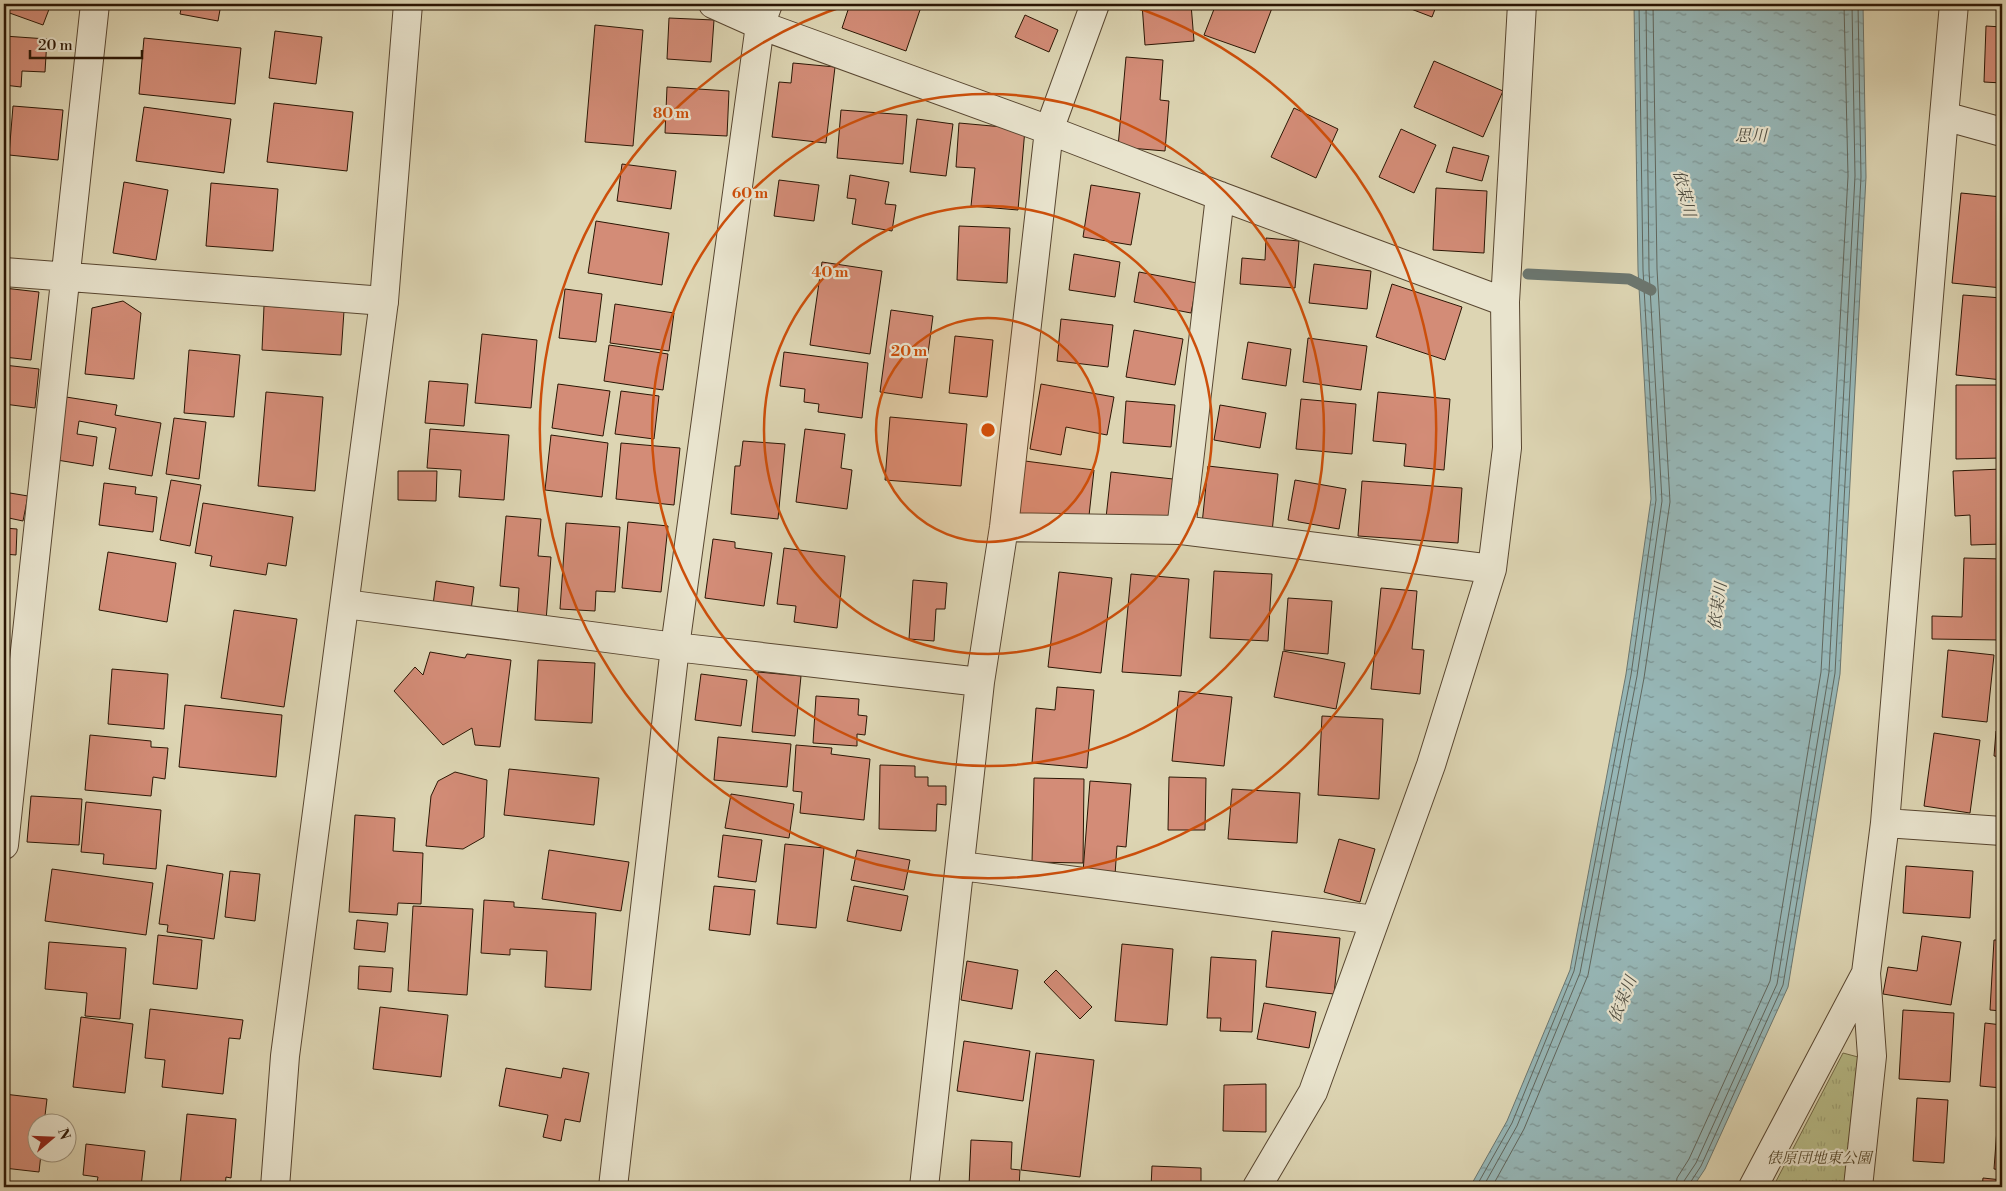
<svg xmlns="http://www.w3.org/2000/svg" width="2006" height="1191" viewBox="0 0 2006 1191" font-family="'Libre Bodoni','Noto Serif JP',serif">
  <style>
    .grass { fill: url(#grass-tufts); stroke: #716946 }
    .water { fill: url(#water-ripples); stroke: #6b766f }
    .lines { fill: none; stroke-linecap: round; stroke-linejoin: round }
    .shore { stroke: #60665d; stroke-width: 1 }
    .stream { stroke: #6b766f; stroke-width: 11 }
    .building { fill: #d38c77; stroke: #2b1604 }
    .minor-casing { stroke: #584630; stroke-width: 30 }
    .tertiary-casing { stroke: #584630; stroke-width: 30 }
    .minor { stroke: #e9e4ce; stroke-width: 28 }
    .tertiary { stroke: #e9e4ce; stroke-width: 28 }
    .ring { fill: none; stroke: #cc4f0b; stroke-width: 2.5 }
    .labels { text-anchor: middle; stroke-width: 4.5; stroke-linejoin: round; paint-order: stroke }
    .park-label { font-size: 15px; font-style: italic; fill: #55482c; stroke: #e9e4ce }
    .water-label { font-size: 16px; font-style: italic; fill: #504e42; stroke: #e9e4ce }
    .centre { fill: #cc4f0b; stroke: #e9e4ce; stroke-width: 2.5 }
    .ring-label { font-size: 15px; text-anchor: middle; font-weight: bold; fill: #cc4f0b; stroke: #e9e4ce; stroke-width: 4.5; stroke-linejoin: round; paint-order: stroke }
  </style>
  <defs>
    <pattern id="grass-tufts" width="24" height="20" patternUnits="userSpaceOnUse" patternTransform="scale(1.25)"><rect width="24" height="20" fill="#b7bc88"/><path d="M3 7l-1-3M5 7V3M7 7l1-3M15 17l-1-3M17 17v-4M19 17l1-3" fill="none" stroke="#9ea174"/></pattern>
    <pattern id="water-ripples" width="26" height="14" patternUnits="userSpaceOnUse" patternTransform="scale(1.25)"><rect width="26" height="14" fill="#96b6b6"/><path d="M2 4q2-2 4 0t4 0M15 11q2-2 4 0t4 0" fill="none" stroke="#7b9392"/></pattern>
  </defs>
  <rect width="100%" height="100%" fill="#ddd5b3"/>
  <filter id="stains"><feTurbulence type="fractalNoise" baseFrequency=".004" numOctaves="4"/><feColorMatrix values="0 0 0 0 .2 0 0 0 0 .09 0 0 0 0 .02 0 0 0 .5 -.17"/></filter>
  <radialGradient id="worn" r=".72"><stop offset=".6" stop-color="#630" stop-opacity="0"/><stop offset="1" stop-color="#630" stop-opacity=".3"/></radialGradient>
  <path class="grass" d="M1843,1053L1858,1057L1844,1187H1773Z"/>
  <path class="water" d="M1634,4H1863L1866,177L1840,674L1788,987L1705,1169L1693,1187H1470L1507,1121L1570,970L1626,674L1651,499L1638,270Z"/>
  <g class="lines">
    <path class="shore" d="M1476,1187L1512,1123L1574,971L1631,675L1656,500L1643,270L1639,4
      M1483,1187L1517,1126L1580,973L1637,676L1662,501L1649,270L1646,4
      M1492,1187L1524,1129L1588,975L1644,678L1670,502L1657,269L1653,4
      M1676,1187L1677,1178L1689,1159L1770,981L1821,672L1848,176L1844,4
      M1683,1187L1684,1181L1696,1163L1777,984L1829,672L1855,176L1852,4
      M1689,1187L1690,1183L1701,1166L1783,985L1835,673L1861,177L1858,4"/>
    <path class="stream" d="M1528,274L1629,279L1651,290"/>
  </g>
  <path class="building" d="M4,4H51L43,25L4,11Z
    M182,4H221L218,21L180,14Z
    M850,4H922L906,51L842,28Z
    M1142,4H1191L1194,41L1145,45Z
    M1216,4H1261L1272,8L1255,53L1204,35Z
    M1398,4H1437L1432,17Z
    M1025,15L1058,30L1049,52L1015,37Z
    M669,18L714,20L711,62L667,59Z
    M595,25L643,30L633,146L585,142Z
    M1986,26L2002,27V83L1984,82Z
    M275,31L322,37L316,84L269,78Z
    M4,36L47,39L45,72L22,71L21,87L4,85Z
    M144,38L241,48L235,104L139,94Z
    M1126,57L1163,60L1160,100L1169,101L1165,151L1118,147Z
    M1434,61L1503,91L1483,137L1414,107Z
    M793,63L835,67L826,143L772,137L779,82L791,83Z
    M667,87L729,91L727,136L665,133Z
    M4,101H8L4,146Z
    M274,103L353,112L347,171L267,162Z
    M13,106L63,110L58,160L9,155Z
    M144,107L231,119L224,173L136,161Z
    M1294,108L1338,129L1316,178L1271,157Z
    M841,110L907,115L903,164L837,158Z
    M917,119L953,124L946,176L910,172Z
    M959,123L1025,129L1018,210L971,206L975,168L956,167Z
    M1401,129L1436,145L1414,193L1379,177Z
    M1453,147L1489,156L1482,181L1446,172Z
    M622,164L676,171L671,209L617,201Z
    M850,175L889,182L885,204L896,205L892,231L852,224L856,199L847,198Z
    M779,180L819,185L814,221L774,216Z
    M124,182L168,190L156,260L113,253Z
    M211,183L278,189L273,251L206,246Z
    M1091,185L1140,193L1131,245L1083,237Z
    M1436,188L1487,191L1484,253L1433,250Z
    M1961,193L2002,197V288L1952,283Z
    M596,221L669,233L662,285L588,273Z
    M959,226L1010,228L1007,283L957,280Z
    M1266,238L1299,241L1295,288L1240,284L1242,258L1265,260Z
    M1074,254L1120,262L1115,297L1069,290Z
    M822,262L882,271L870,354L810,345Z
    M1314,264L1371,271L1367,309L1309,303Z
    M1139,272L1197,283L1191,313L1134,302Z
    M1392,284L1462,307L1445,360L1376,337Z
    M4,288L39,292L31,360L4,357Z
    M565,289L602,294L596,342L559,338Z
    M1963,295L2002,298V380L1956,375Z
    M123,301L141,313L134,379L85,374L92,308Z
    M615,304L674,313L669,351L610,343Z
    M264,306L344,311L341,355L262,350Z
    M891,310L933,316L922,398L880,392Z
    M1061,319L1113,325L1108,367L1057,361Z
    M1134,330L1183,339L1175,385L1126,377Z
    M482,334L537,340L531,408L475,403Z
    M955,336L993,340L987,397L949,393Z
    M1308,338L1367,346L1361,390L1303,382Z
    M1248,342L1291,349L1286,386L1242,379Z
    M609,345L668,354L663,390L604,381Z
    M189,350L240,355L234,417L184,413Z
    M784,352L868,363L862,418L818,412L819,404L804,402L805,389L780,386Z
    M4,365L39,369L35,408L4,404Z
    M429,381L468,384L464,426L425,423Z
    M558,384L610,391L603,436L552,428Z
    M1041,384L1114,397L1107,435L1066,427L1061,455L1030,449Z
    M1956,385H2002V458L1956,459Z
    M621,391L659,396L654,439L615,434Z
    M266,392L323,397L315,491L258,486Z
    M1378,392L1450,399L1444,470L1404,466L1406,444L1373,441Z
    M66,397L117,405L115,415L161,423L152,476L109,469L116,428L79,421L77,434L97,437L93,466L57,460Z
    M1301,399L1356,404L1352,454L1296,449Z
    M1126,401L1175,405L1171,447L1123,443Z
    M1220,405L1266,413L1260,448L1214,440Z
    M890,417L967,424L961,486L885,480Z
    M174,418L206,422L199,479L166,474Z
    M430,429L509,435L504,500L459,497L461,470L427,468Z
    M805,429L845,434L841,468L852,470L847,509L796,502Z
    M551,435L608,443L602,497L545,490Z
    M743,441L785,444L778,519L731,514L735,466H740Z
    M621,443L680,448L674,505L616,499Z
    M1025,461L1094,470L1088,525L1018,516Z
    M1208,466L1278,474L1272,532L1202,524Z
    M2002,469V544L1971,545L1970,515L1955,516L1953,471Z
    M398,471H437L436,501L398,500Z
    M1111,472L1173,479L1168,525L1106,518Z
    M171,480L201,485L190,546L160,540Z
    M1295,480L1346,489L1339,529L1288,520Z
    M1362,481L1462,488L1458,543L1358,536Z
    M104,483L136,487L135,494L157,497L153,532L99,525Z
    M4,492L28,496L23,521L4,517Z
    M203,503L293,517L286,566L268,563L266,575L210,566L212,556L195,553Z
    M506,516L541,519L538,556L551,557L546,621L517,618L519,588L500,586Z
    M628,522L668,526L661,592L622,588Z
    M566,523L620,527L615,592L596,591L595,611L560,609Z
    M4,528L17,529L16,555L4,554Z
    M713,539L735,542V548L772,553L764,606L705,598Z
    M784,548L845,556L837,628L794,622L796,606L777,604Z
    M108,552L176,563L167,622L99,610Z
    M1964,558L2002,559L2001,640L1932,639V616L1962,617Z
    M1214,571L1272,574L1268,641L1210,638Z
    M1059,572L1112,578L1101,673L1048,667Z
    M1131,574L1189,579L1181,676L1122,672Z
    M913,580L947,583L945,609H936L934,641L909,639Z
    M436,581L474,587L471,610L433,605Z
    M1381,588L1417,591L1412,649L1424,650L1420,694L1371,689Z
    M1288,598L1332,601L1328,654L1284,650Z
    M234,610L297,619L284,707L221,698Z
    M4,636L7,637L4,672Z
    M1948,650L1994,655L1987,722L1942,717Z
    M1283,651L1345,663L1336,709L1274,697Z
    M430,652L465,658L467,654L511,660L500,747L475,745L472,728L443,745L394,691L415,667L423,675Z
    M538,660L595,663L592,723L535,720Z
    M112,669L168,674L164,729L108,724Z
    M758,672L801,676L795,736L752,732Z
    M701,674L747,680L741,726L695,720Z
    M1057,687L1094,690L1087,768L1032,763L1036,708L1055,710Z
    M1179,691L1232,697L1224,766L1172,761Z
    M816,696L859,699L858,715L867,716L865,735L857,734V746L813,743Z
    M185,705L282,715L276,777L179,767Z
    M1322,716L1383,719L1379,799L1318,795Z
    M1996,731H2002V757L1994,756Z
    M1934,733L1980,740L1970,813L1924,806Z
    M90,735L151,741V747L168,748L165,779L153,777L151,796L85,790Z
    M718,737L791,744L787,787L714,780Z
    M796,745L832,748L831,754L870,759L864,820L800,813L802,792L793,791Z
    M880,765L915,766V777H928V786H946V805L937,804L936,831L879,829Z
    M509,769L599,778L594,825L504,815Z
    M455,772L487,780L484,837L463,849L426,846L431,796L438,781Z
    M1169,777L1206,778L1205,830H1168Z
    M1034,778L1084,779L1083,863L1032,862Z
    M1090,781L1131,784L1126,847L1117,846L1115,875L1083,872Z
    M1232,789L1300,793L1297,843L1228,839Z
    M731,794L794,804L789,838L725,828Z
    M31,796L82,799L79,845L27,842Z
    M86,802L161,810L156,869L103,864L104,854L81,852Z
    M355,815L395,818L393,851L423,853L421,904L398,903L397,915L349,912Z
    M723,835L762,840L756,882L718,877Z
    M1339,839L1375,849L1360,902L1324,892Z
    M785,844L824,848L816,928L777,924Z
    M549,850L629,862L621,911L542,899Z
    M857,850L910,860L904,890L851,880Z
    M167,865L223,874L214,939L167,932L168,925L159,924Z
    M1906,866L1973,871L1970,918L1903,913Z
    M52,869L153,883L146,935L45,921Z
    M230,871L260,874L255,921L225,917Z
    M714,886L755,890L750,935L709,930Z
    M854,886L908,896L901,931L847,921Z
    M484,900L514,902V907L596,913L591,990L545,987L547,951L510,949V955L481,953Z
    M413,906L473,909L467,995L408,991Z
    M357,920L388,923L385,952L354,949Z
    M1272,931L1340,938L1334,994L1266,987Z
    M158,935L202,940L197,989L153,984Z
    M1922,936L1961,942L1951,1005L1883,994L1888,967L1917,971Z
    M1994,940H2002V1011L1990,1010Z
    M49,942L126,948L120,1019L85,1016L87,993L45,989Z
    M1122,944L1173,949L1167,1025L1115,1021Z
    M1211,957L1256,960L1252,1032L1220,1031L1221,1018H1207Z
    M967,961L1018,970L1012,1009L961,1000Z
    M359,966L393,968L391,992L358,989Z
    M1056,970L1092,1007L1080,1019L1044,982Z
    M1264,1003L1316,1012L1309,1048L1257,1039Z
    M380,1007L448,1015L441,1077L373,1069Z
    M150,1009L243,1020L240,1039L229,1038L223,1094L162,1087L165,1060L145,1058Z
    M1903,1010L1954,1013L1950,1082L1899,1079Z
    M81,1017L133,1024L125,1093L73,1087Z
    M1985,1023L2002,1025V1088L1980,1086Z
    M964,1041L1030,1051L1023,1101L957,1091Z
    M1036,1053L1094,1060L1080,1177L1021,1170Z
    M506,1068L561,1078L563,1068L589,1073L580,1122L565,1119L561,1141L543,1137L548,1115L499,1106Z
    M1266,1084V1132L1223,1131L1224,1085Z
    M4,1094L47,1099L44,1124H38V1154H41L39,1172L4,1168Z
    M1917,1098L1948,1100L1944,1163L1913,1161Z
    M187,1114L236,1119L231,1178L226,1177L225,1187H180Z
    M1998,1115H2002V1170L1994,1169Z
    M971,1140L1012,1142L1011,1169L1020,1170L1019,1187L969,1186Z
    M86,1144L145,1151L141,1187H96L98,1177L83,1175Z
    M1152,1166L1201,1168V1187H1151Z
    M1983,1178L2002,1180V1187H1982Z
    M1898,1184L1945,1187H1898Z"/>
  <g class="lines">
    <g class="minor-casing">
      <path id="minor" d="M713,4L760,25L1049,130L1220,196L1505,302
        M1944,116L1954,4
        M4,272L384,301
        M1004,527L1181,530L1492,569
        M1181,530L1220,196
        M345,604L675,647L980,682
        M1885,823L2002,831
        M4,845L95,4
        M961,866L1375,920
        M613,1187L675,647L760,25L768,4
        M924,1187L980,682L1004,527L1049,130L1095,4
        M1257,1187L1313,1092L1431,765L1492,569L1507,448L1505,302L1522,4
        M1753,1187L1866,973
        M1858,1187L1872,1056L1866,973L1885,823L1944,116L2002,132"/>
    </g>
    <g class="tertiary-casing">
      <path id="tertiary" d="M275,1187L285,1056L384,301L408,4"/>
    </g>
    <use href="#minor" class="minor"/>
    <use href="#tertiary" class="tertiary"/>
  </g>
  <circle cx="988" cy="430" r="112" fill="#cc4f0b" fill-opacity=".12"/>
  <g class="ring">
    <circle cx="988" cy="430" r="112"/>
    <circle cx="988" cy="430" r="224"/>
    <circle cx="988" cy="430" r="336"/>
    <path d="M1126 4A448 448 0 1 1 850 4"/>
  </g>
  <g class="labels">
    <g class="park-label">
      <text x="1819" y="1163">俵原団地東公園</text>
    </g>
    <g class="water-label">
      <text x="1751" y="141">思川</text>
      <text transform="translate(1685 193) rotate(76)" y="6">依某川</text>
      <text transform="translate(1717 606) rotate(-82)" y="6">依某川</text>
      <text transform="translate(1622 999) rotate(-68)" y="6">依某川</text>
    </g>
  </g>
  <circle cx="988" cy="430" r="8" class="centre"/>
  <g class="ring-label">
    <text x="671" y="118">80 m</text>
    <text x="750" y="198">60 m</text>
    <text x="830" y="277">40 m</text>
    <text x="909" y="356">20 m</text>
  </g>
  <rect width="2006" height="1191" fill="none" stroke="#ddd5b3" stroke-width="20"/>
  <rect x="5" y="5" width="1996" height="1181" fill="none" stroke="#2b1604" stroke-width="2.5"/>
  <rect x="10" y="10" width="1986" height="1171" fill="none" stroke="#2b1604"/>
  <g transform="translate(52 1138) rotate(71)"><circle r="24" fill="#e9e4ce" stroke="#9d927d"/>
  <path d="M0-4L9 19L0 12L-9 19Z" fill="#8f2418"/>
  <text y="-8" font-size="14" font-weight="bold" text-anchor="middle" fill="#2b1604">N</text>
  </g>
  <path d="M30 50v8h112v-8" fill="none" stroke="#2b1604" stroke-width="2.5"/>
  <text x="38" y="50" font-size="15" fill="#2b1604" stroke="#e9e4ce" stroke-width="4" paint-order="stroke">20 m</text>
  <rect width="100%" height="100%" filter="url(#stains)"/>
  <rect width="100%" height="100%" fill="url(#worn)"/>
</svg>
